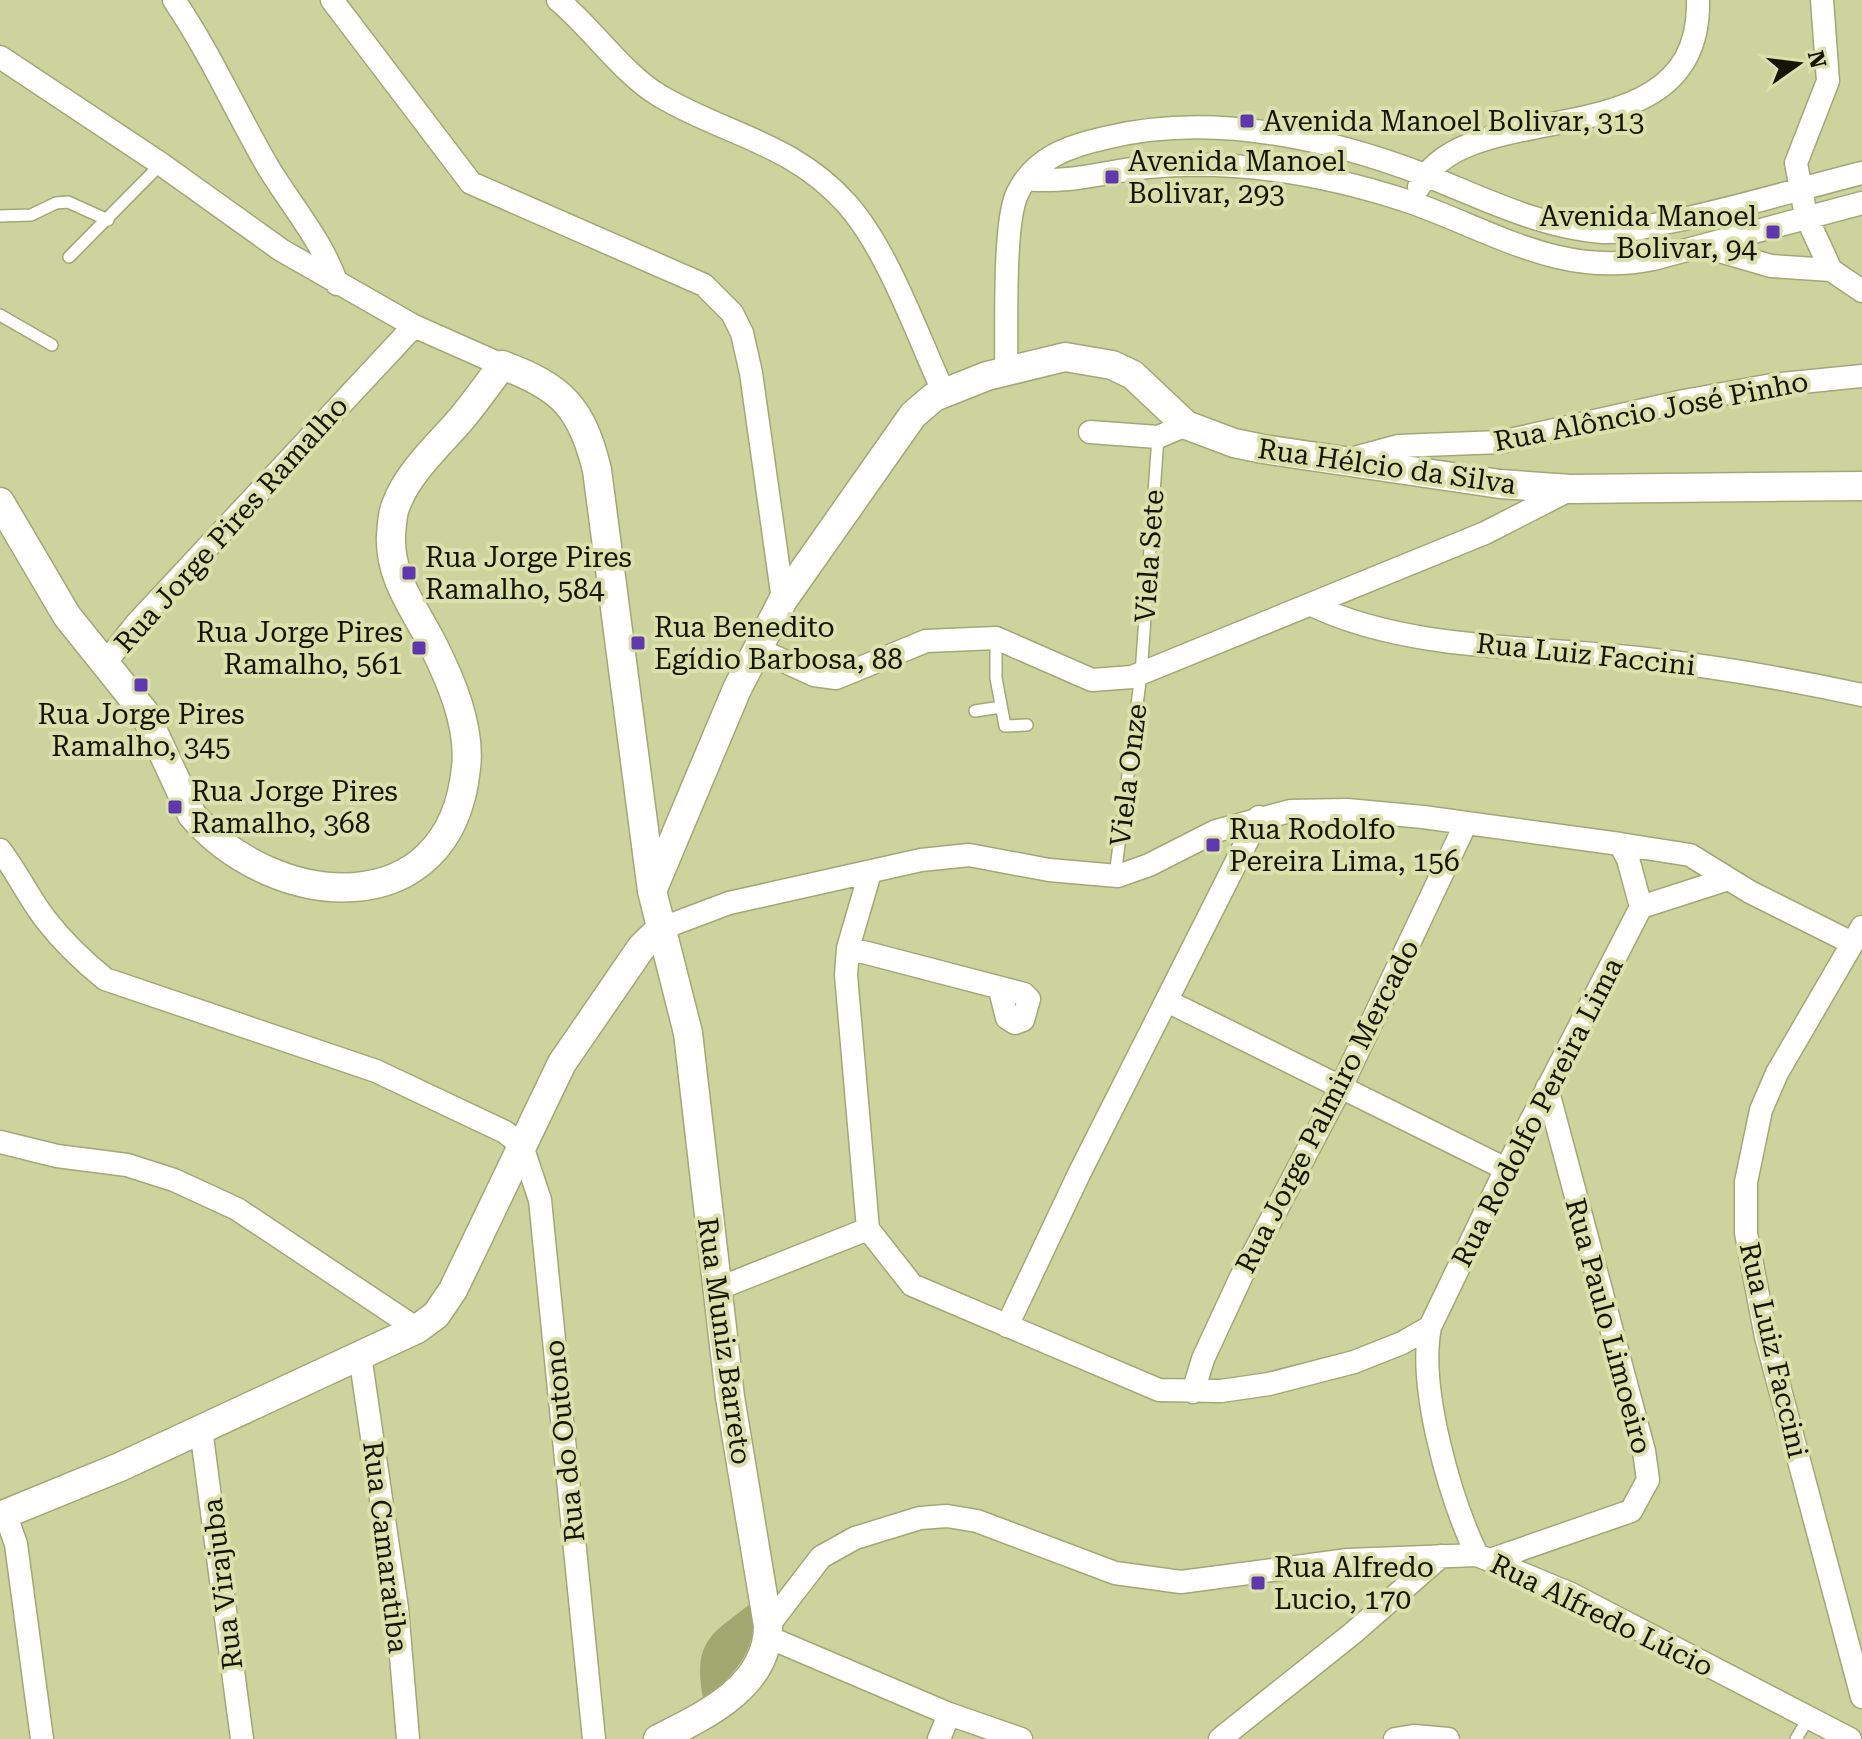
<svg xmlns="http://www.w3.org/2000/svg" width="1862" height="1739" viewBox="0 0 1862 1739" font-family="'Roboto Serif',serif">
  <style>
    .green { fill: #a0a76f }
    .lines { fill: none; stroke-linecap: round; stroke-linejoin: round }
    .service-casing { stroke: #a2a874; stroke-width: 14 }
    .minor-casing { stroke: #a2a874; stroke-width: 25 }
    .tertiary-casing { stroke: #a2a874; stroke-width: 31 }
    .service { stroke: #fff; stroke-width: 11 }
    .minor { stroke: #fff; stroke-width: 22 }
    .tertiary { stroke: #fff; stroke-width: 28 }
    .poi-dot { fill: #5f37ae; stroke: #dae1aa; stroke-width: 3 }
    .labels { text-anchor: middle; stroke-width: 8; stroke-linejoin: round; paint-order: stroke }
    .poi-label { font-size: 28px; fill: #141603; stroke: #dae1aa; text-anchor: start }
    .street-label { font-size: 28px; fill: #141603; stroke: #dae1aa }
  </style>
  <rect width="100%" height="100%" fill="#cdd39d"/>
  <path class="green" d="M755,1600C760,1642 738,1677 703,1697C692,1637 715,1633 755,1600Z"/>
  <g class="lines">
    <g class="service-casing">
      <path id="service" d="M0,216L31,215L56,203L68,202L108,220
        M69,257L161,164
        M0,315L52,345
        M996,638V678L1005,726L1027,725
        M975,711L1001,707
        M1115,876L1141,674L1158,437
        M1796,1739L1809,1717"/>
    </g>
    <g class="minor-casing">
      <path id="minor" d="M174,0C210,53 236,112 268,167C291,205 323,242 337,284
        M332,0L471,183L704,285L732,313L742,333L751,373L783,600
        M558,0C592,28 623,74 660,96C726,135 793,143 847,204C888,250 918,337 944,393
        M1822,0L1828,81L1796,163L1806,216L1831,270
        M0,57L161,164L281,250L414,326L502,365
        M1028,179C1070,184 1107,171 1148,167C1236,159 1326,174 1410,202C1493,231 1561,278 1653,259L1862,203
        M1419,187C1465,90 1702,165 1698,0
        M1702,246L1771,266L1831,270L1862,291
        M1006,369C1007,330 1003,225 1017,194C1034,158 1069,146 1105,138C1211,112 1325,137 1425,175C1480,197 1542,228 1603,232C1624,233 1648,226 1669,222C1734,209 1798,189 1862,173
        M1090,432L1158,437L1186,425
        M1350,459L1398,446L1501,442L1684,401L1772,385L1862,376
        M1314,606C1410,651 1533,646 1638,658C1713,666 1788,679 1862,695
        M758,649L814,675L836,678L926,641L996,638L1092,680L1132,677L1485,533L1571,489
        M106,662L136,624L414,326
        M1620,844L1690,855L1750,892L1852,943
        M0,850C17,872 29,898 46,920C64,943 83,961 105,979L376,1071L505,1132L522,1146L540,1200L594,1739
        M1641,907L1728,879
        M1862,927L1777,1073L1761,1110L1746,1182V1233L1766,1337L1862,1697
        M660,929L729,903L921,860L969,855L1049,870L1118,876L1149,865L1216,831L1290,811L1347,810L1423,817L1620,844L1628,859L1641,907L1506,1169L1430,1327L1402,1343L1354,1362L1269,1384L1221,1391L1159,1390L912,1285L868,1229
        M848,948L1024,994L1029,999L1023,1020L1015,1023L1007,1018L1000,990
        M1167,1001L1506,1169
        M0,1142L57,1156L127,1165L174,1180L237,1209L417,1329
        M717,1289L868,1229L846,975L848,948L870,873
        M1007,1326L1079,1174L1259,817
        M1430,1327C1418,1388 1450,1498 1477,1555
        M360,1355L397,1608L408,1739
        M1193,1392L1203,1359L1241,1277L1341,1087L1466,823
        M201,1429L242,1739
        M5,1513L16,1544L42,1739
        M1493,1559L1631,1511L1648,1480L1644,1451L1547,1088
        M768,1626L821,1557L855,1538L920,1518L947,1516L977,1521L1115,1573L1181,1582L1348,1560L1477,1555L1571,1594L1850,1739
        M768,1637L949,1714L1021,1739
        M939,1739L949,1714
        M1220,1739L1353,1633L1441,1556
        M1395,1739L1414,1736L1448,1739"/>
    </g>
    <g class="tertiary-casing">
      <path id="tertiary" d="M0,502L67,616L144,712L192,815C274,911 450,927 466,768C471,726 450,678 431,641C413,607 389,576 391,535C392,526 392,513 396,505C408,472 440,444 462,418C476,401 489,383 502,365C562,387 582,408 597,470L652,891L688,1033L730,1397L768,1626C768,1687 704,1716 658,1739
        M652,891L737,689L783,600L913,415L934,397L987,376L1065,357L1112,365L1133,375L1186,425L1234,443L1263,449L1500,484L1571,489L1862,486
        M0,1516L120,1467L417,1329L436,1315L453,1290L562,1063L641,948L660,929"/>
    </g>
    <use href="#service" class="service"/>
    <use href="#minor" class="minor"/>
    <use href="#tertiary" class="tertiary"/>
  </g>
  <g class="poi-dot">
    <rect x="1239" y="113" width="16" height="16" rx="4"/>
    <rect x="1104" y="169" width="16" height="16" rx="4"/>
    <rect x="1765" y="224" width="16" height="16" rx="4"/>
    <rect x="401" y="565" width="16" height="16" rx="4"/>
    <rect x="630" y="635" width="16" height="16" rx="4"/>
    <rect x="411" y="640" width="16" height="16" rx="4"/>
    <rect x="133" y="677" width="16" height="16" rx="4"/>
    <rect x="167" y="799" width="16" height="16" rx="4"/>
    <rect x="1205" y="837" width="16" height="16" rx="4"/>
    <rect x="1250" y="1575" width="16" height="16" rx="4"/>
  </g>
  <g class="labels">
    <g class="poi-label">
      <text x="1263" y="131">Avenida Manoel Bolivar, 313</text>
      <text x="1128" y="171">Avenida Manoel<tspan x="1128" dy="32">Bolivar, 293</tspan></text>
      <text x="1757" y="226" text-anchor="end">Avenida Manoel<tspan x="1757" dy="32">Bolivar, 94</tspan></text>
      <text x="425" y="567">Rua Jorge Pires<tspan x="425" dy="32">Ramalho, 584</tspan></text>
      <text x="654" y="637">Rua Benedito<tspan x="654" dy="32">Egídio Barbosa, 88</tspan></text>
      <text x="403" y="642" text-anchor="end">Rua Jorge Pires<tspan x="403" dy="32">Ramalho, 561</tspan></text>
      <text x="141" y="724" text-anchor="middle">Rua Jorge Pires<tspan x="141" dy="32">Ramalho, 345</tspan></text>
      <text x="191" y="801">Rua Jorge Pires<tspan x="191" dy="32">Ramalho, 368</tspan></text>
      <text x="1229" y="839">Rua Rodolfo<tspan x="1229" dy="32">Pereira Lima, 156</tspan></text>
      <text x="1274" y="1577">Rua Alfredo<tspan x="1274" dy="32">Lucio, 170</tspan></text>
    </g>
    <g class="street-label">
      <text transform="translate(1651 411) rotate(-11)" y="10">Rua Alôncio José Pinho</text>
      <text transform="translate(1387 466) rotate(8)" y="10">Rua Hélcio da Silva</text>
      <text transform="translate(231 524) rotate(-48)" y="10">Rua Jorge Pires Ramalho</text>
      <text transform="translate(1149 556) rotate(-86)" y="10">Viela Sete</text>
      <text transform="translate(1586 654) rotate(6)" y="10">Rua Luiz Faccini</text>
      <text transform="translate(1128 775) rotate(-83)" y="10">Viela Onze</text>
      <text transform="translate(1327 1106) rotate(-63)" y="10">Rua Jorge Palmiro Mercado</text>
      <text transform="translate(1537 1112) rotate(-63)" y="10">Rua Rodolfo Pereira Lima</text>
      <text transform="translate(1609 1326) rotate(75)" y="10">Rua Paulo Limoeiro</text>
      <text transform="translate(725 1341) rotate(82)" y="10">Rua Muniz Barreto</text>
      <text transform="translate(1774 1350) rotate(77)" y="10">Rua Luiz Faccini</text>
      <text transform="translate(564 1441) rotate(-96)" y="10">Rua do Outono</text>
      <text transform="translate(386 1547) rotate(83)" y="10">Rua Camaratiba</text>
      <text transform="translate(222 1584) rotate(-97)" y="10">Rua Virajuba</text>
      <text transform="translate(1602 1615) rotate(26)" y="10">Rua Alfredo Lúcio</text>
    </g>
  </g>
  <g transform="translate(1798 64) rotate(76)" stroke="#dae1aa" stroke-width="6" paint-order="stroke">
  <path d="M0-6L14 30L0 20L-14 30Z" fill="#141603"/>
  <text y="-12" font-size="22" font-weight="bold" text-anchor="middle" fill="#141603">N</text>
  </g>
</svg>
